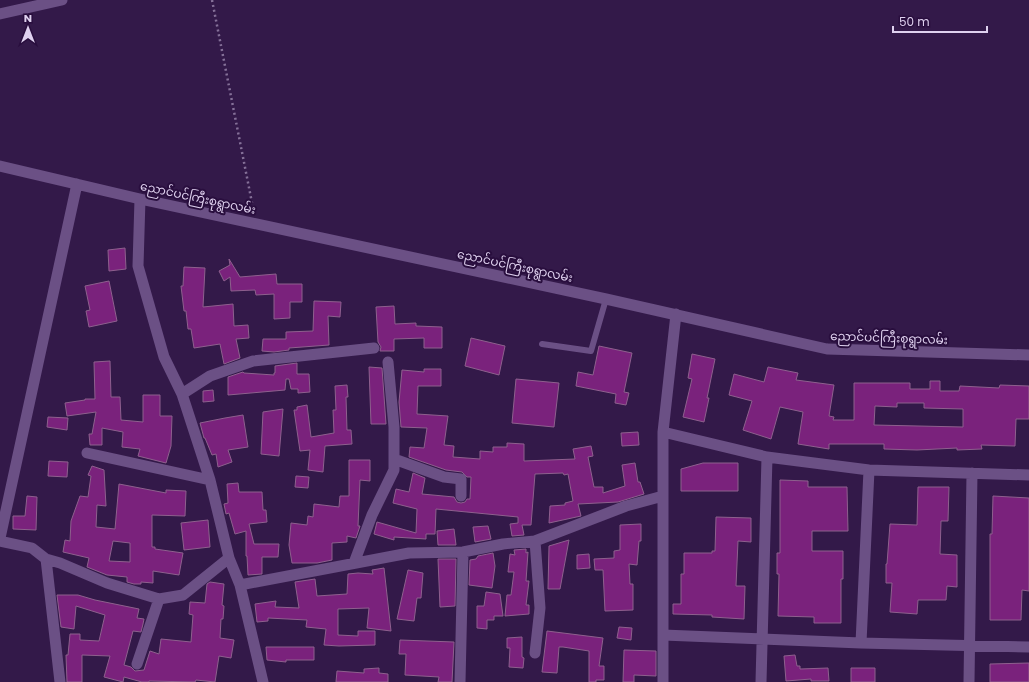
<svg xmlns="http://www.w3.org/2000/svg" width="1029" height="682" viewBox="0 0 1029 682" font-family="Poppins,'Noto Sans Myanmar',sans-serif">
  <style>
    .building { fill: #7a227c; stroke: #8e608e; fill-rule: evenodd }
    .lines { fill: none; stroke-linecap: round; stroke-linejoin: round }
    .path { stroke: #857098; stroke-width: 2.5; stroke-dasharray: 2 3; stroke-linecap: butt }
    .service { stroke: #6b5085; stroke-width: 6 }
    .minor { stroke: #6b5085; stroke-width: 11 }
    .labels { text-anchor: middle; stroke-width: 4; stroke-linejoin: round; paint-order: stroke }
    .street-label { font-size: 12px; fill: #dfd1ef; stroke: #290e3e }
  </style>
  <rect width="100%" height="100%" fill="#331949"/>
  <path class="building" d="M125,248L126,269L109,271L108,250Z
    M229,259L240,277L276,274L277,284H302V302H290V318L274,319V294L256,295L255,290L231,291L230,277L224,281L219,271L230,265Z
    M184,267L205,268L203,307L233,304L234,326L248,325L249,338L236,339L240,358L224,364L220,344L194,348L191,329H188L186,311H184L181,286H183Z
    M109,281L117,321L89,327L86,311L90,310L85,286Z
    M314,301L341,302L340,317L328,316L329,345L289,348V350L274,352L262,351L263,339H286V332L313,331Z
    M394,306L395,324L416,323V326L442,327V348H424V338L394,339V351H380L381,347L378,342L376,307Z
    M471,338L505,346L499,375L465,366Z
    M599,346L632,353L624,392L629,393L626,405L615,403L616,394L576,386L578,372L593,375Z
    M692,354L715,359L707,398H709L704,422L683,417L692,379L688,378Z
    M110,361L111,397H120L121,420L143,422V395H160V416H172L171,446L166,463L138,456L140,449L122,447L123,432L102,428V445H90L89,434H92L96,412L67,416L65,403L85,400V399H95L94,362Z
    M297,363V374H309L310,392L298,393V389H291L289,379H286L285,390L228,395V377L243,372L244,373L274,375V373H275V366Z
    M369,367L382,368L386,424H371Z
    M768,367L798,373L796,380L834,385L829,416L834,417L833,420H854V383H910V389H930V381H940V391H959L960,386L999,388L1000,385L1029,386V419H1016L1015,446L981,445L982,449L957,450V448L917,450L884,449V444H829V449L798,444L803,412L780,407L771,439L743,430L752,401L729,395L734,374L764,382ZM897,403H924V408L963,409V427L874,425L875,406L897,407Z
    M424,369H441V386H418L417,414L448,416L444,445L454,446L453,457L480,459V451L493,452V447H507V443L524,444V461L575,459L573,449L591,446L593,456L588,457L594,487H603V493L625,486L622,465L635,463L638,482H640L644,494L618,502L578,504L581,516L549,523L550,506L565,505V503L573,501L568,474L564,475L563,473L535,474L531,525H522L524,535L512,536L510,524L518,523V517L436,509L435,534H426V539L394,537V540L374,534L377,522L416,533L417,509L393,503L396,489L409,492L413,473L425,478L422,494L454,497L457,502L461,503L465,502L467,499H470L471,477H467L462,472L446,470L409,457L410,447L424,448L427,428L401,427L399,402L402,370L424,372Z
    M516,379L559,383L554,427L512,423Z
    M347,385L348,397H346L347,430H351L352,444L325,446L323,472L308,470L310,450L300,451L294,410H297V407L307,405L311,437L334,433L333,410H336L335,386Z
    M213,390L214,401L203,402V391Z
    M283,409L279,456L261,454L263,412Z
    M243,415L248,447L228,450L232,462L218,467L216,454L212,455L205,438H204L200,423L225,418Z
    M48,417L68,418L67,430L47,427Z
    M638,432L639,445L622,446L621,433Z
    M349,460H370V481L360,480L358,526H360L356,538L347,536V542L332,543V560L317,563H292L289,545L291,523L307,525L308,516L313,517L314,504L339,507L340,496H349Z
    M49,461L68,462L67,477L48,476Z
    M703,463H738V491H681V469Z
    M92,466L104,470L106,506L97,505L96,527L115,529L119,484L166,493V490L186,491L185,516L152,515V547H155V549L183,553L179,575L153,571V583L141,582V584H134L127,582V577L107,575L87,567L89,558L63,552L65,540L70,541L71,521L80,496L88,497L91,476L88,475ZM113,541L130,543V562L109,561Z
    M296,476L309,477L308,488L295,487Z
    M780,480L808,481V487H847L848,531H812V551H843V579H841V623H814V617L778,616L779,574H777V553H780Z
    M238,483L239,492H262L263,510H266L267,522L249,524L254,544H279L278,557H262V574L248,575L247,556H246V531L235,534L229,513L226,514L224,504L228,503L227,484Z
    M918,487H949L948,521H941L940,554L957,555V587L947,586L946,600H918L917,614L890,612L892,583H886V564H887L890,524L917,525Z
    M27,496L37,497L36,530L13,529V516H25Z
    M993,496L1029,498V591L1022,590L1021,620H990V534H992Z
    M716,517L751,518V542L738,541L736,586H745L744,619L712,617V615L673,614V604H681V574H684V553H712V551H715Z
    M208,520L210,547L184,550L181,523Z
    M641,524V541H639L637,565L629,564L630,584H633V610L605,611L603,570H595L594,559L614,558V551L620,550V525Z
    M488,526L491,539L475,542L473,527Z
    M454,529L456,545H438L437,531Z
    M569,540L560,589H548L549,546Z
    M526,549V553L528,552L526,581H529L526,605H529V614L505,616L507,595H511L514,572H508L510,554L515,555L514,550Z
    M493,553L495,566L492,588L469,585L470,560L476,559L478,556Z
    M589,554L590,568L577,569V555Z
    M438,559H456L455,606L440,607Z
    M384,568L391,631L367,628L369,608L338,609V635L358,636V631H375V645L339,646L324,645L326,629L306,627L307,620L268,618V621L257,622L255,604L276,601L275,607L299,608L295,582L315,579L317,596L347,594L348,574L358,573L373,574L372,570Z
    M408,570L423,573L421,598H417L414,621L397,619Z
    M210,582L224,584L222,605L224,606L223,619H221L220,638L234,640L231,658L219,656L215,682L196,680L195,682L149,681V682H142L124,677L123,682L104,677L110,656L82,655V682H67L66,655H68L70,634H80V640L99,641L105,615L76,606L74,629L61,627L57,595H78L95,600L139,609L137,618L144,619L143,624L141,632L133,631L124,665L131,667L135,671L144,670L150,651L159,654L161,639L191,642L193,615L189,614L190,602L205,603L207,584Z
    M486,592L500,594L503,616H494V620H487V629L477,628V606H484Z
    M619,627L632,628L631,640L617,638Z
    M547,631L603,638L599,666H604V680H596V682H589V651L563,647H559L557,673L542,672Z
    M522,637V657L524,658L523,668L509,667L510,648H507V638Z
    M400,640L454,642L452,682H438L439,677L405,675L406,654H399Z
    M266,647H314V660H286V662L267,660Z
    M624,650L656,651V676L634,675V682H623Z
    M795,655L797,666H800V669L828,668L829,681H811V679L786,681L784,656Z
    M1029,663V682H990V664Z
    M379,668V673L388,674V682H336L337,671L364,673V669Z
    M851,668H875V682H851Z"/>
  <g class="lines">
    <path class="path" d="M212,0L254,213"/>
    <path class="service" d="M542,344L591,351L606,299"/>
    <path class="minor" d="M0,14L62,0
      M0,166L140,199L606,299L827,349L1029,355
      M140,199L138,266L164,357L182,394L210,480L229,558L240,585L263,682
      M182,394L210,376L253,361L374,348
      M663,432L767,457L869,470L1029,475
      M87,453L210,480
      M394,459L444,477L461,479V496
      M0,538L77,184
      M0,541L32,548L46,559L60,563L107,583L159,599L183,595L229,558
      M535,541L540,608L535,653
      M46,559L60,682
      M354,563L372,515L394,470V427L388,362
      M240,585L409,553L463,552L503,544L535,541L626,506L663,496
      M663,635L861,643L1029,647
      M861,643L869,470
      M137,664L159,599
      M460,682L463,552
      M663,682V432L676,314
      M761,682L767,457
      M969,682L972,473"/>
  </g>
  <g class="labels">
    <g class="street-label">
      <text transform="translate(198 198) rotate(12)" y="4">ညောင်ပင်ကြီးစုရွာလမ်း</text>
      <text transform="translate(515 266) rotate(12)" y="4">ညောင်ပင်ကြီးစုရွာလမ်း</text>
      <text transform="translate(889 338) rotate(2)" y="4">ညောင်ပင်ကြီးစုရွာလမ်း</text>
    </g>
  </g>
  <g transform="translate(28 28)" stroke="#290e3e" stroke-width="3" paint-order="stroke">
  <path d="M0-3L7 15L0 10L-7 15Z" fill="#dfd1ef"/>
  <text y="-6" font-size="11" font-weight="bold" text-anchor="middle" fill="#dfd1ef">N</text>
  </g>
  <path d="M893 26v6h94v-6" fill="none" stroke="#dfd1ef" stroke-width="2"/>
  <text x="899" y="26" font-size="12" fill="#dfd1ef" stroke="#290e3e" stroke-width="3" paint-order="stroke">50 m</text>
</svg>
